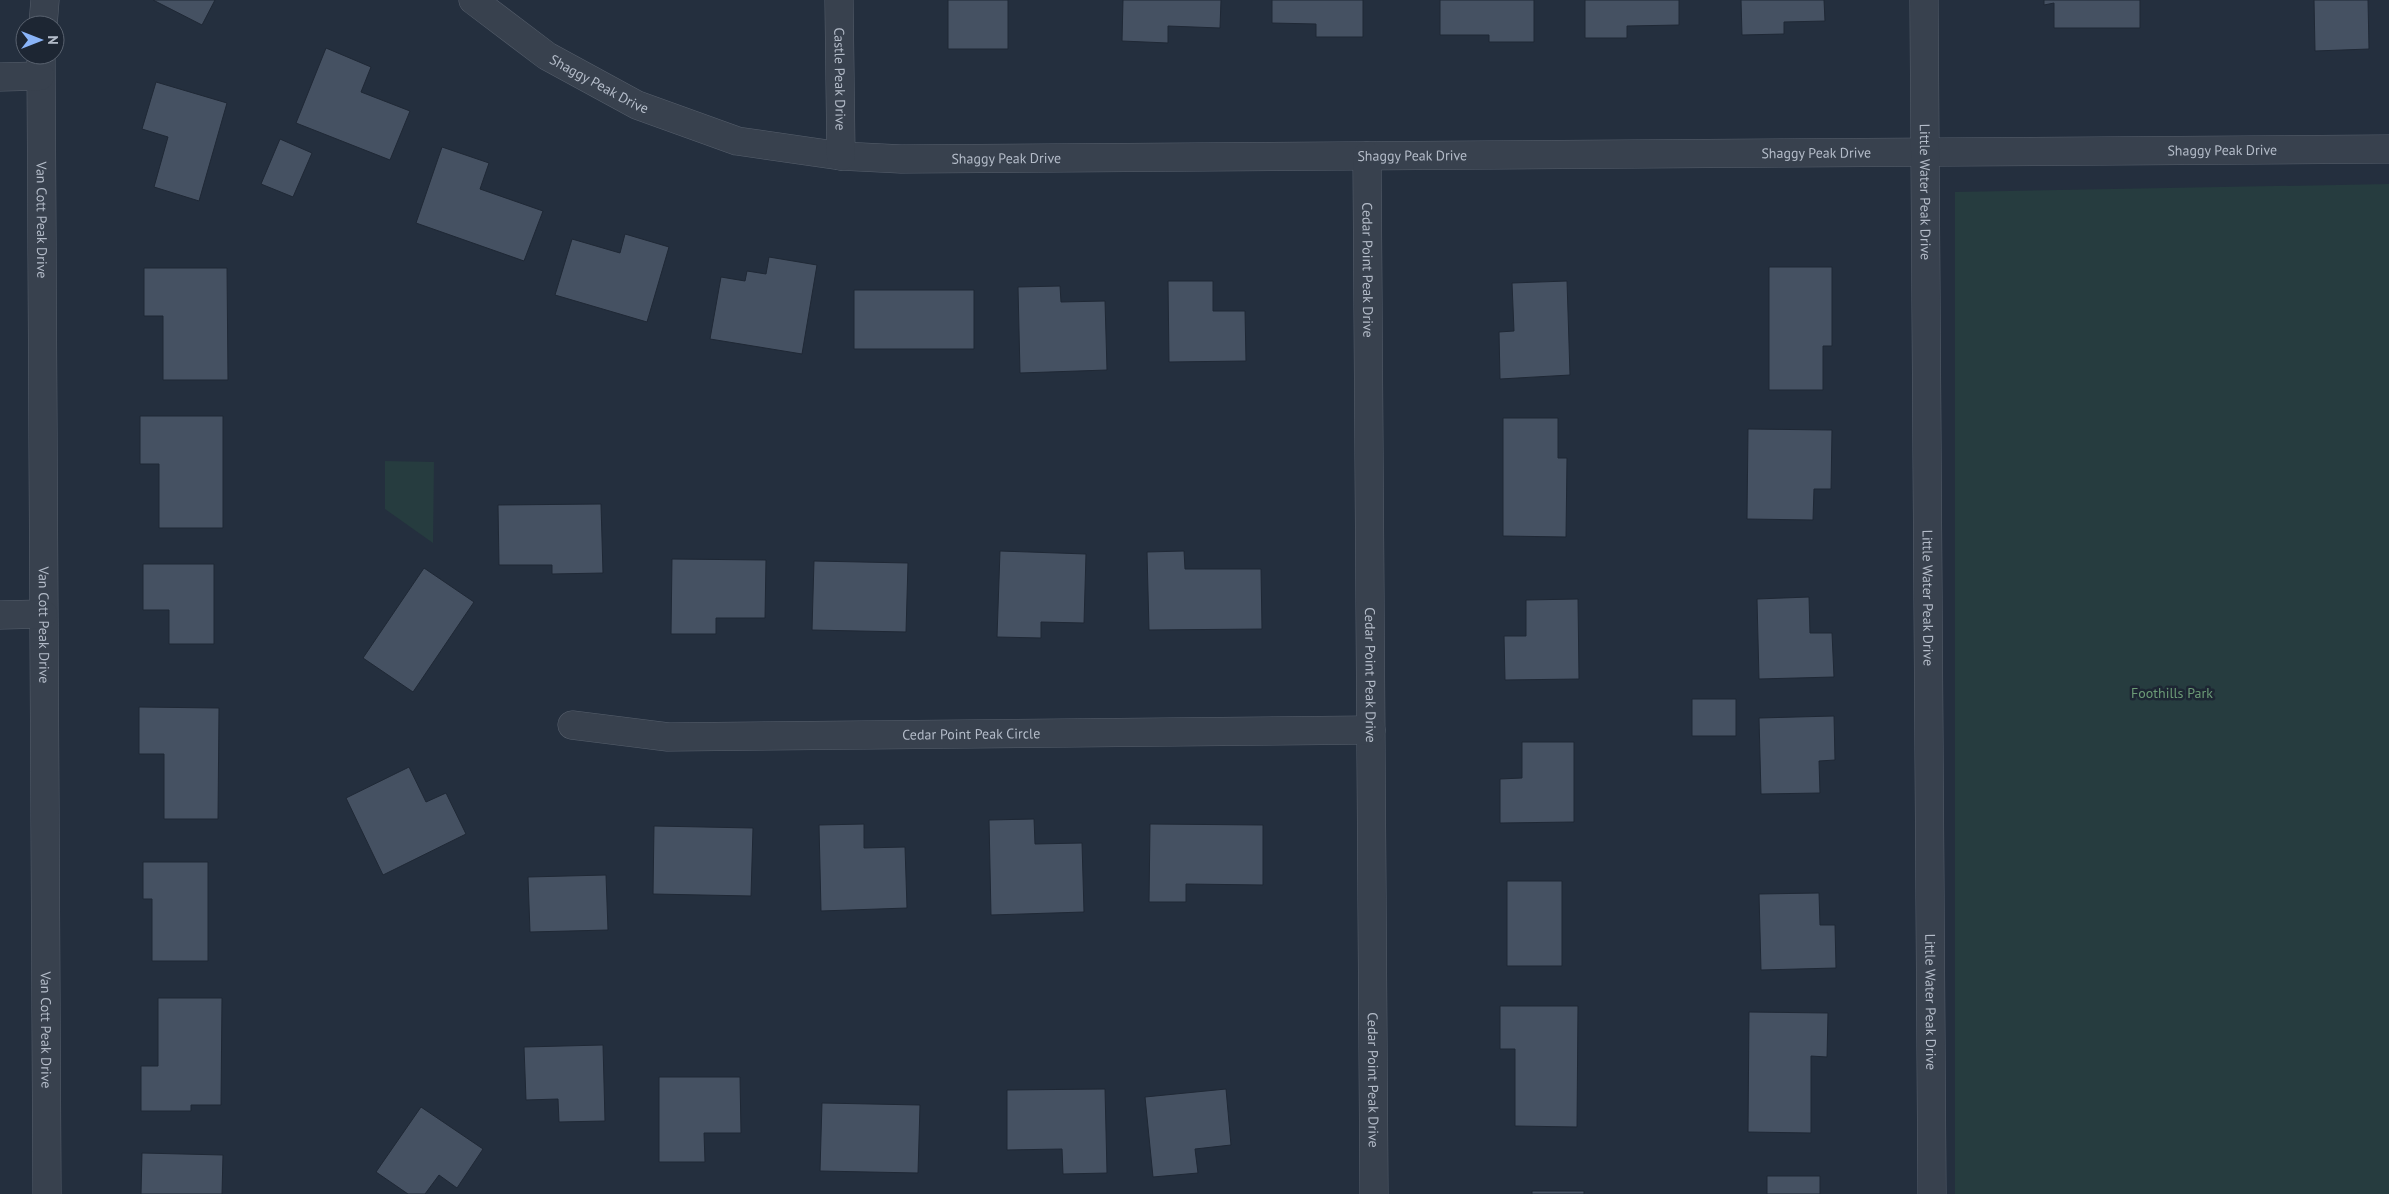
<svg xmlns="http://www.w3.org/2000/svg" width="2389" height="1194" viewBox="0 0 2389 1194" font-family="'PT Sans',sans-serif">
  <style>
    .green { fill: #263c3f }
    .building { fill: #455162; stroke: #1f2835 }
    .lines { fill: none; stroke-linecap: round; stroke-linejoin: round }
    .street-casing { stroke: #565f6c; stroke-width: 29 }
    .street { stroke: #38414e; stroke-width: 28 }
    .labels { text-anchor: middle; stroke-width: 5; stroke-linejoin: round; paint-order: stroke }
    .street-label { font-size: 14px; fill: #b4bcc9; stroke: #1d2633 }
    .park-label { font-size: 14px; fill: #6b9a76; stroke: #1d2633 }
  </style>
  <rect width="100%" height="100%" fill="#242f3e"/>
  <path class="green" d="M2389,184V1194H1955V192Z
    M385,461L434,462L433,543L385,509Z"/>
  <path class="building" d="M153,0H215L202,25Z
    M948,0H1008V49H948Z
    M1123,0H1221L1220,28L1168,26V43L1122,41Z
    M1272,0H1363V37H1316V24L1272,23Z
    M1440,0H1534V42H1489V35H1440Z
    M1585,0H1679V25L1627,26V38H1585Z
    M1741,0H1824L1825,21L1784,22V34L1742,35Z
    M2044,0H2140V28H2054V3L2044,5Z
    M2314,0H2368L2369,49L2315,51Z
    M326,48L371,67L361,92L410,111L390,160L296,123Z
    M156,82L227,103L199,201L154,187L168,137L142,129Z
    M280,139L312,153L293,197L261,184Z
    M442,147L489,163L480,189L543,211L524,261L416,223Z
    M625,234L669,247L647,322L555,295L572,239L620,253Z
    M769,257L817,265L802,354L710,339L721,277L745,281L747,271L766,274Z
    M1769,267H1832V346H1823V390H1769Z
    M144,268H227L228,380H163V316H144Z
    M1168,281H1213V311H1245L1246,361L1169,362Z
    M1567,281L1570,375L1500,379L1499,332L1514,331L1512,283Z
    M1060,286L1061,302L1105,301L1107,370L1020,373L1018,287Z
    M854,290H974V349H854Z
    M140,416H223V528H159V464H140Z
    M1503,418H1558V458H1567L1566,537L1503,536Z
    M1748,429L1832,430L1831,489H1814L1813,520L1747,519Z
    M601,504L603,573L552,574V565H499L498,505Z
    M1000,551L1086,554L1084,623L1041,622V638L997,637Z
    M1184,551L1185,569H1261L1262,629L1149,630L1147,552Z
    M672,559L766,560L765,618H716V634H671Z
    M814,561L908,563L906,632L812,630Z
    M143,564H214V644H169V610H143Z
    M424,568L474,602L413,692L363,658Z
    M1809,597L1810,633H1832L1834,677L1759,679L1757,599Z
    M1578,599L1579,679L1505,680L1504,636H1526V600Z
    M1692,699H1736V736H1692Z
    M139,707L219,708L218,819H164V754H139Z
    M1834,716L1835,760L1819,761L1820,793L1761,794L1759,718Z
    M1522,742H1574V822L1500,823V779L1522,778Z
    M409,767L426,802L446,793L466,834L383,875L346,798Z
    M1034,819L1035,844L1082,843L1084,912L991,915L989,820Z
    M864,824V848L905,847L907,908L821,911L819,825Z
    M1150,824L1263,825V885L1186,884V902H1149Z
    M654,826L753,828L751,896L653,894Z
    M143,862H208V961H152V899H143Z
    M606,875L608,930L530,932L528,877Z
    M1507,881H1562V966H1507Z
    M1819,893L1820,925H1835L1836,968L1761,970L1759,894Z
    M158,998H222L221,1105H191V1111H141V1066H158Z
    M1500,1006H1578L1577,1127L1515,1126V1049H1500Z
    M1749,1012L1828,1013L1827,1057L1811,1056V1133L1748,1132Z
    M603,1045L605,1121L559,1122L558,1099L526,1100L524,1047Z
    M659,1077H740L741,1133H704L705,1162H659Z
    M1105,1089L1107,1173L1063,1174L1062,1149L1007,1150V1090Z
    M1226,1089L1231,1145L1195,1149L1198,1173L1153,1177L1145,1097Z
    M822,1103L920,1105L918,1173L820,1171Z
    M421,1107L483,1149L457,1188L439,1175L425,1194H408L376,1172Z
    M142,1153L223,1155L222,1194H141Z
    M1767,1176H1820V1194H1767Z
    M1532,1191H1584V1194H1532Z"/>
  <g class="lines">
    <g class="street-casing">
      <g id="street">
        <path id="s1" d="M473,0L547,56L637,105L737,141L841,156L901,159L2389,149"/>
        <path id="s2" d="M839,0L841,156"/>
        <path id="s3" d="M1924,0L1932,1194"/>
        <path d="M43,25L45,0"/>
        <path id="s4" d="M41,55L47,1194"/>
        <path d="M0,77L40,76"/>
        <path id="s5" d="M1367,156L1374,1194"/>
        <path d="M0,615L43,614"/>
        <path id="s6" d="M572,725L668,737L1371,730"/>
      </g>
    </g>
    <use href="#street" class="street"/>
  </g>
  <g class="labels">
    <g class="street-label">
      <text dy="5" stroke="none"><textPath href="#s2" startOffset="79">Castle Peak Drive</textPath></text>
      <text dy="5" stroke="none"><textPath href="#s1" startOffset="152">Shaggy Peak Drive</textPath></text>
      <text dy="5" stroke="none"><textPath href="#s1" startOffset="1788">Shaggy Peak Drive</textPath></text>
      <text dy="5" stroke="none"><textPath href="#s1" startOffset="1382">Shaggy Peak Drive</textPath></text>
      <text dy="5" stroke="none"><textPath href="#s1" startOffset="978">Shaggy Peak Drive</textPath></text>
      <text dy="5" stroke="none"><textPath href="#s1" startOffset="572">Shaggy Peak Drive</textPath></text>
      <text dy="5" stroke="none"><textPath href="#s3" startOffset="192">Little Water Peak Drive</textPath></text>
      <text dy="5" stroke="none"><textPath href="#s4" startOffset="165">Van Cott Peak Drive</textPath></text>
      <text dy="5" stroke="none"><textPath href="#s5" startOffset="114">Cedar Point Peak Drive</textPath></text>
      <text dy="5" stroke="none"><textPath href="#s3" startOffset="598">Little Water Peak Drive</textPath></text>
      <text dy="5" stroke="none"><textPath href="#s4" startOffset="570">Van Cott Peak Drive</textPath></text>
      <text dy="5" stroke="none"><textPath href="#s5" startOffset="519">Cedar Point Peak Drive</textPath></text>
      <text dy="5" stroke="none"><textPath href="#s6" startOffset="400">Cedar Point Peak Circle</textPath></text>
      <text dy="5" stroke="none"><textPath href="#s3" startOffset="1002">Little Water Peak Drive</textPath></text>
      <text dy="5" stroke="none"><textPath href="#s4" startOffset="975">Van Cott Peak Drive</textPath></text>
      <text dy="5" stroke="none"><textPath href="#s5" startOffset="924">Cedar Point Peak Drive</textPath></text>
    </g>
    <g class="park-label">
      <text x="2172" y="698">Foothills Park</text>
    </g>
  </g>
  <g transform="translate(40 40) rotate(90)"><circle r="24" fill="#1d2633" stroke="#59626f"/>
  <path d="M0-4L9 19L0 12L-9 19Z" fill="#8ab4f8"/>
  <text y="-8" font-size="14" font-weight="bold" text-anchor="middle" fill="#b4bcc9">N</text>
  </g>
</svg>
